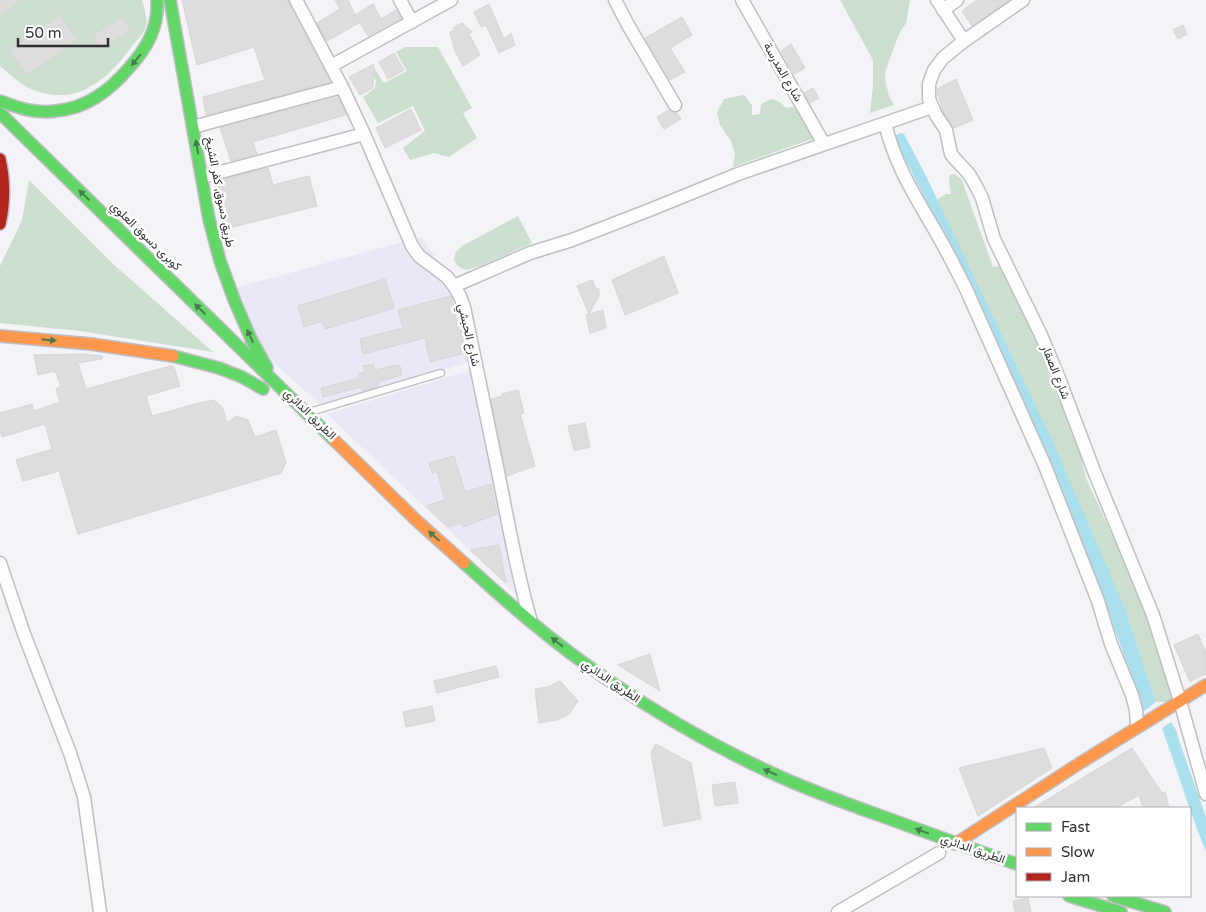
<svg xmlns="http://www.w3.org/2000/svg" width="1206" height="912" viewBox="0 0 1206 912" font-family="'Varela Round',Vazirmatn,sans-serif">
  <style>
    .built { fill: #eae8f4 }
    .green { fill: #ccdece }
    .water { fill: #aadfed }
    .building { fill: #dedcdd; stroke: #d7d5d6 }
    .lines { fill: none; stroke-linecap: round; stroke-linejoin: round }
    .lane-casing { stroke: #bfbec3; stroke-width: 9 }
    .street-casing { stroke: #bfbec3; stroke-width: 15 }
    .fast-casing { stroke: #bfbec3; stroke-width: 14 }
    .slow-casing { stroke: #bfbec3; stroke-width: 14 }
    .jam-casing { stroke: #bfbec3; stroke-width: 14 }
    .lane { stroke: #fdfdfe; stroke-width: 6 }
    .street { stroke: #fdfdfe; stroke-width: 12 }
    .fast { stroke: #63d668; stroke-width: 11 }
    .slow { stroke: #ff974d; stroke-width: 11 }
    .jam { stroke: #b3261e; stroke-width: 11 }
    .oneway { fill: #487b4b }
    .labels { text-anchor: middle; stroke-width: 5; stroke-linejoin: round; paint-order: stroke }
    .street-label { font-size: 12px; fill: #313034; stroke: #fff }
  </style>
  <rect width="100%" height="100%" fill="#f4f3f8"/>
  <path class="built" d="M421,237L454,284L469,362L322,406L284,372L262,351L235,288Z
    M471,370L515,593L327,414Z"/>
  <path class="green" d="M0,0H142C144,7 148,19 146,26C144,33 138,39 133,45C115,70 90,97 57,95C32,94 18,82 0,66Z
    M840,0H910L909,7L906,23L899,34L885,72L886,84L889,96L894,105L870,113L873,85V60Z
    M405,47H438L472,108L463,113L477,138L449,157L434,153L410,160L403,148L425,131L413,106L378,123L363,97L375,88L376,81L369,67L372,65L384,83L407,71L396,52Z
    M744,95L752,105V115L760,114L761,104L771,99L780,102L786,108L797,106L815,138L733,167L735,154L731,141L720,125L717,112L724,99Z
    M955,174L962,180L993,267L999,266L1037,343L1057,396L1077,440L1086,478L1102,513L1125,563L1143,607L1172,699L1166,702H1156L1126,611L937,200L946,194H951L949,179L950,175Z
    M29,180L113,264L213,352L80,331L0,323V266L22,220Z
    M518,216L532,243L483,265L467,270L461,268L456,264L454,259L456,252L462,246Z"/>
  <path class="water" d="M900,133L904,134L926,176L1054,444L1126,611L1156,702L1144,711C1120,643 1095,574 1067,506C1015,383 959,262 897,144L895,136Z
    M1171,722L1176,730L1181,746L1206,817V852C1189,811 1177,769 1162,728Z"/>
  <path class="building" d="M0,0H20L0,15Z
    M182,0H288L289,4L330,82L206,115L203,97L265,80L254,47L197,65Z
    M335,0H348L355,15L373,4L381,19L396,10L401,18L368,36L355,15L359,23L327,41L317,23L340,9Z
    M977,0H1009L972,26L962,11Z
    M489,4L504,39L511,33L515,45L499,53L486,25L481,27L474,12Z
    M60,15L77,40L27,75L9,50Z
    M123,17L131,31L100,48L93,35Z
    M682,17L692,35L670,48L685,72L670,80L645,38Z
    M462,23L472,32L469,34L480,55L463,66L455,51L450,32L454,31V27Z
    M1183,25L1187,34L1178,39L1173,30Z
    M791,44L805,68L794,74L781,51Z
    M394,53L404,70L388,79L379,62Z
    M374,64L373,88L360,95L349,77Z
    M956,79L973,120L954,128L944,113L937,92V89Z
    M813,88L819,98L810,103L804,93Z
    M338,97L346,115L253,142L257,154L231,161L220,128Z
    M411,109L421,130L385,148L376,128Z
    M669,110L671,112L677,113L681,119L664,129L657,117Z
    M268,168L273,185L309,176L317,206L225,229L214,182Z
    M664,256L678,293L625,315L612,280Z
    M385,279L394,308L325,329L322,321L304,327L298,306Z
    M592,280L596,289H599V296L589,314L577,286Z
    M451,296L452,299L458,330H460L465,353L430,362L425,338L363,354L360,339L403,328L398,310Z
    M603,310L606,328L590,333L586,315Z
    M83,354L102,356V359L78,363L86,389L170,366L174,367L180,386L146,396L152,416L199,403L214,400L223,408L227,423L236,416L248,420L255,437L276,430L286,463L281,473L78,534L59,471L23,481L16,460L52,449L45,424L2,437L0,431V413L32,404L34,411L60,402L56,389L61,386L55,371L38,375L34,355Z
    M373,364L375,370L396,365L400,366L402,375L378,382L379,386L362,391L361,387L323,397L321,388L360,378L359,374L365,372L363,366Z
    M518,390L524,413L520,414L535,466L507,476L491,399L502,396V394Z
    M585,423L590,447L574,451L568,426Z
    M454,456L465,492L491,484L497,514L463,527L461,523L448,527L426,506L445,500L437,471L432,473L429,463Z
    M499,545L506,583L470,550Z
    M1198,634L1206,653V674L1200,676L1190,682L1174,645Z
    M650,654L660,691L618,665Z
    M496,666L499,677L437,693L434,681Z
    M560,681L578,701L569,714L557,720L539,723L535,689L548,687Z
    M432,706L435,721L406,727L403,712Z
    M656,744L691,763L701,819L664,826L651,753Z
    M1044,748L1052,768L978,816L959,768Z
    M1132,748L1162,793L1165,792L1169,808H1143L1139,795L1116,808H1033Z
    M735,782L738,803L715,806L712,785Z
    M1028,898L1031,912H1015L1013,901Z"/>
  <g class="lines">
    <g class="lane-casing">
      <path id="lane" d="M313,411L441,373"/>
    </g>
    <g class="street-casing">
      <path id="street" d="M296,0L342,87L364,134L412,246L419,256L447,277L454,286L460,296L464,307C475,362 487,417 498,472C508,521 516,570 530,618
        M400,0L412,22
        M615,0L628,25L675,105
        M742,0L824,144
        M937,0L964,41
        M1023,0L964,41L943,58L934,70L929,84V99L936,115L946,130L951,154L955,159L969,174L976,186L982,198L994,239L1041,335L1058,376L1094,471L1153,615L1180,701L1206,794
        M943,10L957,0
        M331,66L451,0
        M885,123C895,167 919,202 941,241C950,257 958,273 966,289L1045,466L1098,601L1111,644L1132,695L1136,710L1137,726
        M193,127L342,87
        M202,177L364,134
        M454,286L530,253L572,240L652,209L738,174L932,107
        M0,563L24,634L70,753L84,797L100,912
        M838,912L939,853"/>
    </g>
    <g class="fast-casing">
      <path id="fast" d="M170,0L209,219L220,261L235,302L252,341L267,368
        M0,101C19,108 35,114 56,111C87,108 109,91 129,68C147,48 159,27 157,0
        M0,113L335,441
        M173,356L219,368L242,377L263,389
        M464,563C510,605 556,645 608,680C663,717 722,751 783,778C823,796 865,810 906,825C943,838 980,852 1017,864
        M1069,896L1121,912
        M1113,896L1165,912"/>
    </g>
    <g class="slow-casing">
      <path id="slow" d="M0,336L91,344L173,356
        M335,441L416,520L464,563
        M955,844L1080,763L1206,685"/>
    </g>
    <g class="jam-casing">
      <path id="jam" d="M0,159C5,181 5,202 0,224"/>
    </g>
    <use href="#lane" class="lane"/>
    <use href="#street" class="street"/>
    <use href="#fast" class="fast"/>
    <use href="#slow" class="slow"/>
    <use href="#jam" class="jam"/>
  </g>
  <defs><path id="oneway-solid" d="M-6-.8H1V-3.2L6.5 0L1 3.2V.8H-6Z" transform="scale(1.25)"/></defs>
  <g class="oneway">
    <use href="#oneway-solid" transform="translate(136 60) rotate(130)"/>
    <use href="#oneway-solid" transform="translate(197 147) rotate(-100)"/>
    <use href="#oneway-solid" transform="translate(84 195) rotate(-136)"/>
    <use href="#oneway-solid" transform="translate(200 309) rotate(-136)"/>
    <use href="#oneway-solid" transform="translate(250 336) rotate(-115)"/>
    <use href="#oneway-solid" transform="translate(49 340) rotate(6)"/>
    <use href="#oneway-solid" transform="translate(434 536) rotate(-138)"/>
    <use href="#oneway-solid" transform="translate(557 642) rotate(-142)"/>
    <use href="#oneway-solid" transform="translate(770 772) rotate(-156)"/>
    <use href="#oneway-solid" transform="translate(922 831) rotate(-160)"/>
  </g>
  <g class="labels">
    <g class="street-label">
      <text transform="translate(783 72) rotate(60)" y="4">شارع المدرسة</text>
      <text transform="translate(220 192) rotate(79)" y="4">طريق دسوق, كفر الشيخ</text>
      <text transform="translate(146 236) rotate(44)" y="4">كوبرى دسوق العلوي</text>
      <text transform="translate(469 335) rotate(77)" y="4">شارع الحبشي</text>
      <text transform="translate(1056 372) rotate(68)" y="4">شارع الصقار</text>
      <text transform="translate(310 414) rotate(44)" y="4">الطريق الدائري</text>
      <text transform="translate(611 681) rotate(34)" y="4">الطريق الدائري</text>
      <text transform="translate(973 849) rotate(19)" y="4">الطريق الدائري</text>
    </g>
  </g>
  <rect x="1016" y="807" width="175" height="90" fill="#ffffff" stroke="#adacae"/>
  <rect x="1026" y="823" width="25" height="8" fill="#63d668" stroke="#adacae"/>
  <text x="1061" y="832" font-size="15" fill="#313034">Fast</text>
  <rect x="1026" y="848" width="25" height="8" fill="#ff974d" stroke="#adacae"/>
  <text x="1061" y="857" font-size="15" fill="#313034">Slow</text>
  <rect x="1026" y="873" width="25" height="8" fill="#b3261e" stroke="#adacae"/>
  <text x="1061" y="882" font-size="15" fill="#313034">Jam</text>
  <path d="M18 38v8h90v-8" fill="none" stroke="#313034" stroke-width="2.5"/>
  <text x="25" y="38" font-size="15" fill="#313034" stroke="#ffffff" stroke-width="4" paint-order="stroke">50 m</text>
</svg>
